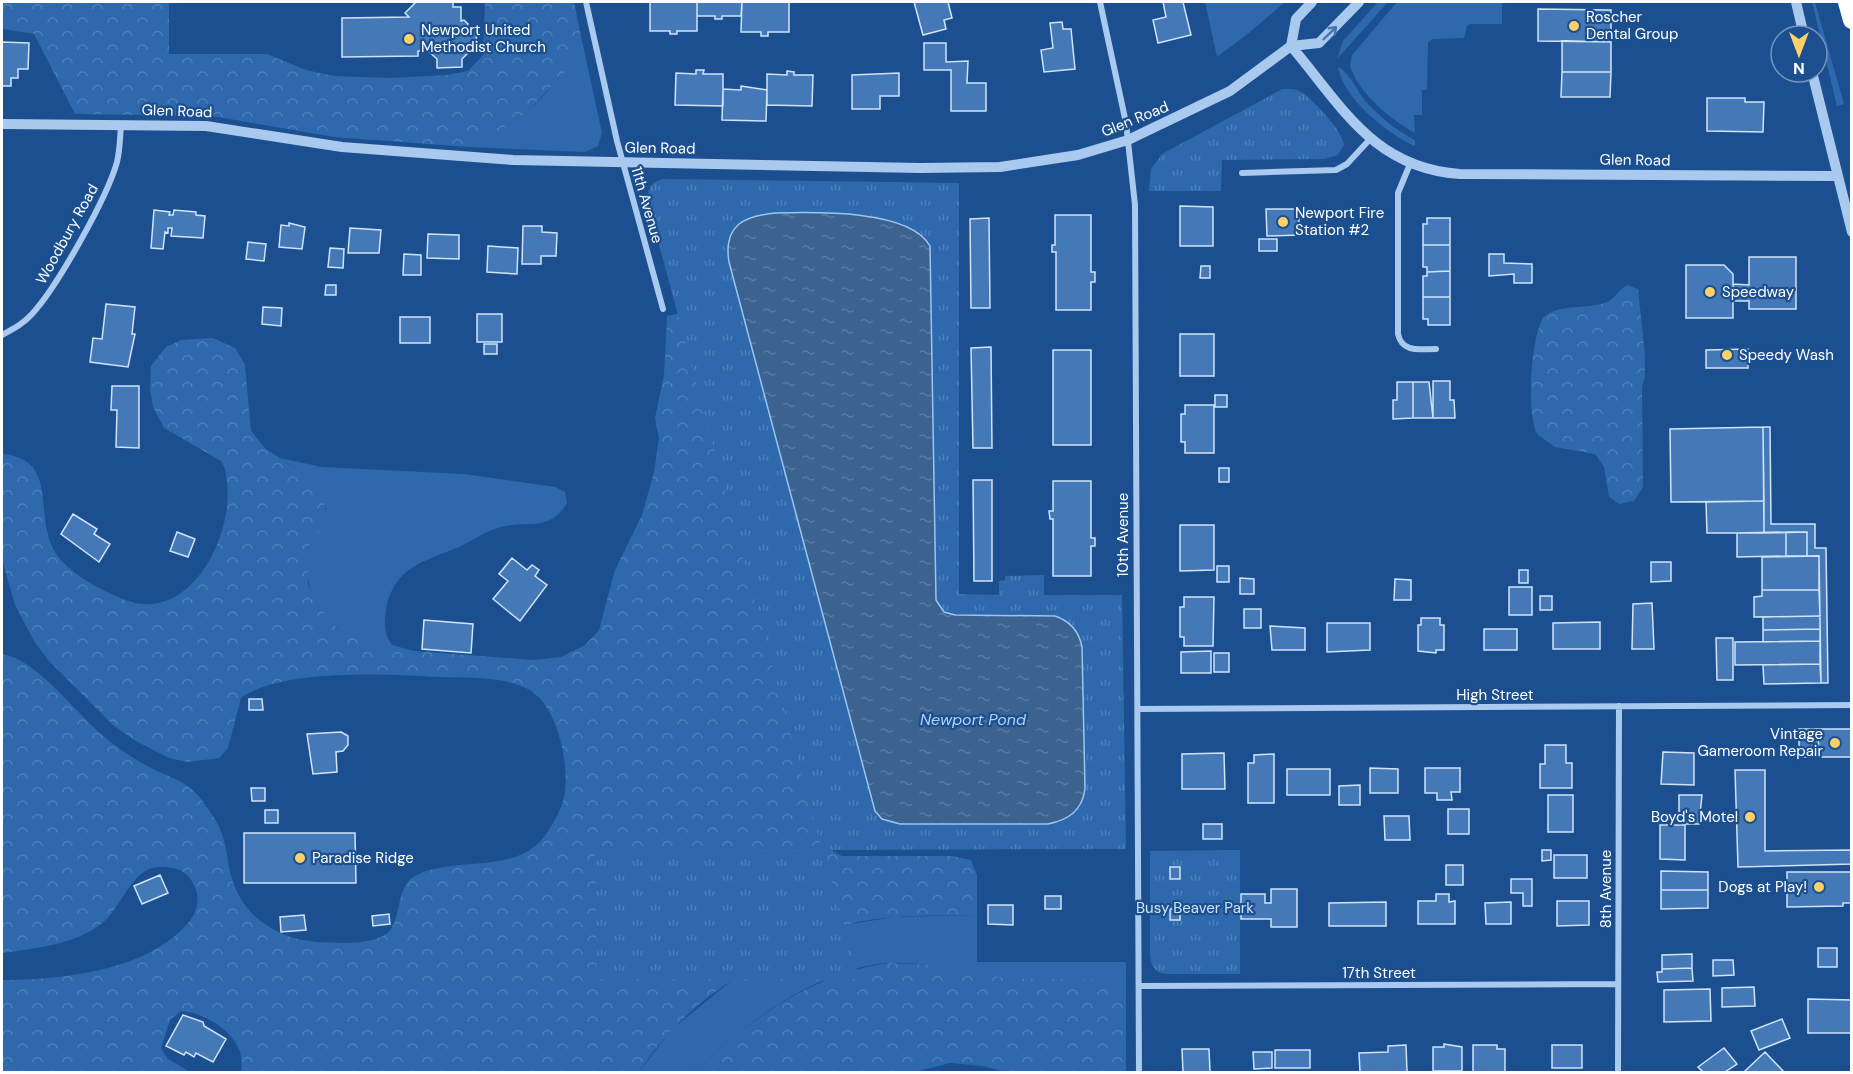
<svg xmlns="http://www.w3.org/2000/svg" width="1853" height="1074" viewBox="0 0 1853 1074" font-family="'DM Sans',sans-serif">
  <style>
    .green { fill: #2e69ad }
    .forest { fill: url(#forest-crowns) }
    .park { fill: url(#park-tufts) }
    .water { fill: url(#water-ripples); stroke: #9cc4f0; stroke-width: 1.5 }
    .building { fill: #4478b7; stroke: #cfe3fa; stroke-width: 1.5 }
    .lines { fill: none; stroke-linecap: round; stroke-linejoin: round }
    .minor { stroke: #a9c9ee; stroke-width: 6 }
    .tertiary { stroke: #a9c9ee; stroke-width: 10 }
    .motorway { stroke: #fff; stroke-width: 18 }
    .oneway { stroke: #4674ac }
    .poi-dot { fill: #ffd166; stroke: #1b4f8f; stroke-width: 2 }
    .labels { text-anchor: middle; stroke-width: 4.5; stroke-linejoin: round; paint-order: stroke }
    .poi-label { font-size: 15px; fill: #fff; stroke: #1b4f8f; text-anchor: start }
    .street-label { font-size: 15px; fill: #fff; stroke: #1b4f8f }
    .park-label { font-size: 15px; fill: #cfe3fa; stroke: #1b4f8f }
    .water-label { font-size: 16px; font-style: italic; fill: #b5d3f5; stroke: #1b4f8f }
  </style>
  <defs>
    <pattern id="forest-crowns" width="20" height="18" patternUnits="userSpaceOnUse" patternTransform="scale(1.5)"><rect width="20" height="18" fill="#2e69ad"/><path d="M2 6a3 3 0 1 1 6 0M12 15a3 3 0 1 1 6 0" fill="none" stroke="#4d80b9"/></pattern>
    <pattern id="park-tufts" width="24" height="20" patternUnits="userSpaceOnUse" patternTransform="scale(1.5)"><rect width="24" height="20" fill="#2e69ad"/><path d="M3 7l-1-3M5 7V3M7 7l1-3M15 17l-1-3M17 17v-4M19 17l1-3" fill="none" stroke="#4d80b9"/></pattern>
    <pattern id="water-ripples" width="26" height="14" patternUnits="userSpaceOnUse" patternTransform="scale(1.5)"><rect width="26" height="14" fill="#3c6290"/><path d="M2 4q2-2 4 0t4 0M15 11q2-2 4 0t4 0" fill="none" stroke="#597aa1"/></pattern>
  </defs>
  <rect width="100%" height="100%" fill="#1b4f8f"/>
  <path class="green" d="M1205,2H1285L1250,32L1217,57Z
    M1378,2H1388L1337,59L1343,41Z
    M1397,2H1502V24H1471L1467,26L1464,38L1433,39L1428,42L1427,90H1422V115H1414L1415,133C1390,119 1359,94 1350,66L1352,55Z
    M1812,2H1815L1844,104L1837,106Z
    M581,36L602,133L598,146L585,152L468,147C527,118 553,96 581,36Z
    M1338,67C1349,71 1359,95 1368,104C1382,118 1397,131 1415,140V146C1387,134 1343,98 1338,67Z
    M280,458L322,467L464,474L555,487L565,492L567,503C551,531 530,521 505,526C488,529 474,540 459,547C425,561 393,567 386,610C384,623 384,634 392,645L414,651C401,650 388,650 376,648C335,638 302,599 307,555C309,538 325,529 326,509L303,474Z
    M977,915V962H1126V981C1085,981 1043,983 1003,978C958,973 918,957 872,965C804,978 743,1026 694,1072H639L671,1030L731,981L844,925L894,917Z"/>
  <path class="forest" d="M2,2H169V54H267L306,70L334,76L391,78L447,75L468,71L483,55L485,2H574L581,36L563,74L527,112L501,130L469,147L334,137L212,116L75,114L34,34L2,29Z
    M1627,285L1638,289L1645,355V376L1642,387L1643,487L1634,501L1619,504L1609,497L1604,467L1595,454L1555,447L1537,434C1526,413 1531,338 1543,318C1558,303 1585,310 1604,303C1615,300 1618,290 1627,285Z
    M681,313L822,834L831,850L842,856H952L971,860L977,875V915C937,916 897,914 858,922C840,926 823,934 806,941C739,970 679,1010 639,1072H241C242,1065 242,1056 239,1049C230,1028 202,1012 181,1011L170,1020L161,1048L168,1059L190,1072H2V980C61,980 147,971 188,923C197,913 201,898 194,885C187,871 177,867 161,867C131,866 122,909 101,924C76,944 33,949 2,953V654C36,659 75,712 102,735C117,748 134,759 151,768C171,778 187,781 201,799C209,810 218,822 222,834C227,847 227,862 231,875C241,916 278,940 318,942C337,943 365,945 383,936C404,926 393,888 415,876C457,854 517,877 547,833C553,823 560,812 563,801C572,771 558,704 528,689C503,676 467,678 440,677C390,674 281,668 241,698L228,748L219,758L188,762L169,758L134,740L113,725L48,660L34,641L15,605L2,560V454C62,459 31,519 57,555C71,575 103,591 125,600C190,625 234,535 227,483C226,475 226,468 221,461L164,428L153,407L150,389L151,366L166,347L181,340L213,338L235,348L245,365L251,431L265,448L303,474L322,493L326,514L322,528L308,548V584L319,607L338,629L362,643L389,649L533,660L561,657L585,645L599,630L615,570L642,515L654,472L659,438L655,418L664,375L667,316Z
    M890,963L937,965L1004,978L1126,981V1072H1006L983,1066L950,1063L914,1072H694C748,1021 814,972 890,963Z"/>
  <path class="park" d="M1282,89C1289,89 1295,88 1301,92C1313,99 1344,133 1344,145L1338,155L1324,159L1222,160L1221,191H1149L1151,169L1162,154Z
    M663,179L959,183V594L999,595V581L1005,580V576L1044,575V595H1122L1126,849L823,850L860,981H597L595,851L822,850L650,211C647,195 645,184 663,179Z
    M1240,850V974H1166C1155,973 1151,966 1150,955V851Z"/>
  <path class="water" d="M776,213C814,212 910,209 930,246L936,600L944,612L955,615L1055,616C1070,621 1079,631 1082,647L1085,789C1082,811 1068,820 1048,824H900L882,819L875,811L729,262C723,225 744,216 776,213Z"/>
  <path class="building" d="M416,2H453V7H461V21L464,20L468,24L467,27H476L477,52H469L462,59V67L437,68V59L428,51H418V56L342,57V18L409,17L405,13Z
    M650,2H697V31H677V34H670V31H650Z
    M697,2H742L741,16H722V19H715V16H697Z
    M742,2H789V32H768V36H761V32H741Z
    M914,2H948L952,18L944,20L946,29L923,35Z
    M1163,2H1183L1191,35L1158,43L1153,20L1166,17Z
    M1538,9L1611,10V42L1538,41Z
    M1062,22L1063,29H1071L1075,69L1044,72L1041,50L1053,48L1050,23Z
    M1562,41L1611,42V72H1562Z
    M2,42L29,43L28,69H18V78H11V86H2Z
    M924,43H946V62L968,61L967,83H986V111H951V70H924Z
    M696,70H704L703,74H723V106L675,105L676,73L696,74Z
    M787,71L794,72V75H813L812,106L767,105V74L787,75Z
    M1562,72H1611L1610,97H1561Z
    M899,73V96H880V109H852V75Z
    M741,86L767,90L766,121L722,120L723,89L741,90Z
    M1707,98H1745V102H1764L1763,132L1707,131Z
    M1180,206L1213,207V246H1180Z
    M1266,209H1299V235L1267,236Z
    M154,210L170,212L169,215H173L174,210L196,212V215L205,216L203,238L171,236L172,228H168V233L165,232L163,249L151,248Z
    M1055,215H1091V272H1095V282H1091V310H1056V252H1052V245H1055Z
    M989,218L990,308H971L970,219Z
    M1427,218H1450V245H1423V224H1427Z
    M289,223L305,227L302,249L279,247L281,225L289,226Z
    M523,226H542V232L557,233L556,256H541V264H522Z
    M350,228L381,230L379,253H348Z
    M428,234L459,235V259L427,258Z
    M1259,239H1277V251H1259Z
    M248,242L266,244L264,261L246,259Z
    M1423,245H1450V271L1427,272V267H1423Z
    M488,246L518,248L517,274L487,272Z
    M330,248L344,249L343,268L328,267Z
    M404,254L421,255V275H403Z
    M1489,254H1504V263L1532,264V283H1514V274L1489,276Z
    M1749,257H1796V309H1749V301H1733V284L1749,285Z
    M1686,265H1724L1733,274V318H1686Z
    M1201,266H1210V278H1200Z
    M1450,271V297H1423V276H1427V272Z
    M326,285H336V295H325Z
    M1423,297H1450V325H1428V319H1423Z
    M106,304L135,307L132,334H135L128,367L90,362L93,338L102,339Z
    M263,307L282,308L281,326L262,324Z
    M477,314H502V342H477Z
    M400,317H430V343H400Z
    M1180,334H1214V376H1180Z
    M484,344H497V354H484Z
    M991,347L992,448H973L971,348Z
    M1748,349V368H1706V350Z
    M1053,350H1091V445H1053Z
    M1433,381H1450V400H1454L1455,418H1433Z
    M1397,382H1413V418L1393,419V400H1397Z
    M1413,382H1429L1433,418H1413Z
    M112,386H139V448L116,447L117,410H111Z
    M1215,395H1227V407H1215Z
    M1185,405H1214V453H1185V442H1181V414H1185Z
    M1763,427L1764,501L1671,502L1670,429Z
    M1763,427H1770L1771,524H1815V548H1826L1828,683H1821L1819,556H1807V532L1764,533Z
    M1219,468H1229V482H1219Z
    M973,480H992V581H974Z
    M1053,481H1091V538H1095V546H1091V576H1053V519H1050L1049,511H1053Z
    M1764,501V533H1707L1706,502Z
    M73,514L97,529L94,534L110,544L99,562L61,534Z
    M1180,525H1214V570L1180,571Z
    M177,532L195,539L188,557L170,551Z
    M1786,532H1807V556H1786Z
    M1786,532V556L1737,557V533Z
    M1819,556V590H1762V557Z
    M512,558L527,570L532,565L539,570L535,576L547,585L520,621L493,599L508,581L499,574Z
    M1651,562H1671V581L1651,582Z
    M1217,566H1229V582H1217Z
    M1519,570H1528V583H1519Z
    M1240,578L1254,579V594H1240Z
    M1395,579L1411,580V600H1394Z
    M1509,587H1532V615H1509Z
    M1762,590H1819L1820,616L1754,617V597L1762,596Z
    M1540,596H1552V610H1540Z
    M1184,597H1214L1213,646H1184V637H1180V607H1184Z
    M1652,603L1654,649H1632L1633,604Z
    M1244,609H1261V628H1244Z
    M1820,616V629L1763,630V617Z
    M1421,618H1440V625H1444V650H1436V653L1418,651V625H1421Z
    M424,620L473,624L471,653L422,649Z
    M1600,622V649H1553V623Z
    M1327,623H1370V650L1327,652Z
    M1270,626L1305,628V650H1272Z
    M1484,629H1517V650H1484Z
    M1820,629V641L1763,642V630Z
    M1716,638H1733V680H1717Z
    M1820,641V664L1735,665V642Z
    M1211,651V673H1181V652Z
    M1214,653H1229V672H1214Z
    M1820,664L1821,683L1764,684L1763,665Z
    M249,699H262L263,710H249Z
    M1799,729H1818L1819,757H1799Z
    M1818,729H1852V757H1819Z
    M341,732L348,736V745L343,751L336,752L337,772L313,774L307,734Z
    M1545,745H1566V763H1572V788H1540V764H1545Z
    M1663,752L1694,753V785L1661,784Z
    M1224,753L1225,789H1182V754Z
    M1274,754V803H1248V763H1254V755Z
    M1370,768L1398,769V793H1370Z
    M1425,768H1460V792H1451L1452,800H1437V793H1425Z
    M1287,769H1330V795H1287Z
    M1735,770H1765V851L1852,850V864L1738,867Z
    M1360,785V805H1339V786Z
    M251,788H265V801H252Z
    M1548,795H1573V832H1548Z
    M1679,795H1702L1699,824H1683V813H1679Z
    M1448,809H1469V834H1448Z
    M265,810H278V823H265Z
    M1384,816H1409L1410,840H1385Z
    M1203,824H1222V839H1203Z
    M1660,825H1685V860L1660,859Z
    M244,833H355L356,883H244Z
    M1542,850H1551V860L1542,861Z
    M1554,855H1587V878H1554Z
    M1446,865H1463V885H1446Z
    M1170,867H1180V879H1170Z
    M1661,871L1708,872V890H1661Z
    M1787,872H1852V903H1843V906L1787,907Z
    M160,875L168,893L142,904L134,886Z
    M1511,879H1532V906H1523V893H1511Z
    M1271,889H1297V927H1271V919H1241V894H1265V903H1271Z
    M1661,890H1708V908L1661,909Z
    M1436,894H1449V902L1455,901V924H1418V901H1436Z
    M1045,896H1061V909H1045Z
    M1557,901H1589V925L1557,926Z
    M1386,902V926H1329V903Z
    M1511,902V924H1486L1485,903Z
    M988,905H1013V925L988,924Z
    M1170,909H1180V920H1170Z
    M389,914L390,924L373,926L372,916Z
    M304,915L306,930L281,932L280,917Z
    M1818,948H1837V967H1818Z
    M1692,954V968L1662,969V955Z
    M1713,960H1733L1734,975L1713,976Z
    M1692,968L1693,981L1658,982L1657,972H1662V969Z
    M1754,987L1755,1006L1722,1007V988Z
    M1710,989L1711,1021L1664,1022V990Z
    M1808,999L1852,1000V1033H1808Z
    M183,1015L203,1022L204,1026L226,1039L213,1062L196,1053L194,1057L186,1052L184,1055L166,1046Z
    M1782,1019L1790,1038L1759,1050L1751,1031Z
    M1444,1044L1462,1047V1071H1433V1047H1444Z
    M1406,1045L1407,1072H1360L1359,1053L1388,1052V1046Z
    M1473,1045H1497V1049H1505V1072H1473Z
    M1552,1045H1582V1068H1552Z
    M1724,1048L1737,1064L1725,1072H1703L1698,1067Z
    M1182,1049H1209L1210,1072H1183Z
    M1275,1050H1310V1068H1275Z
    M1253,1052H1272V1068L1254,1069Z
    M1765,1052L1784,1072H1744Z"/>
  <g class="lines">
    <path class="minor" d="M586,2L617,141L663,309
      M1100,2L1126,123L1135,205L1139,1072
      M1410,164L1398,193V334C1402,353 1420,349 1436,349
      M1242,173L1336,170L1347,164L1371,138
      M2,335C13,329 23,324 32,314C57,287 107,198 117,162C120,150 120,137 121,125
      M1138,709L1852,705
      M1139,986L1618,984
      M1618,1072L1619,706"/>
    <path class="tertiary" d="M1312,2L1296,19L1291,46C1342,106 1373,168 1460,174L1837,176
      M1796,2L1804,36
      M1812,72L1852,232
      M2,124L206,126L342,147L513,160L920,168L1000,167L1078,155L1128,140L1230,91L1291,46L1319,43L1359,2"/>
    <path class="motorway" d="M1847,2L1852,20"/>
  </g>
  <defs><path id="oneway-shaft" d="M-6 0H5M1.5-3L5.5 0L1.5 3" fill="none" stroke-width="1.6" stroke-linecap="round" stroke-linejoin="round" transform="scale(1.5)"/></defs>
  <use class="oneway" href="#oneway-shaft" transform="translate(1330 33) rotate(-44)"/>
  <g class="poi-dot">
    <circle cx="1574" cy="26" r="6"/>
    <circle cx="409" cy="39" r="6"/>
    <circle cx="1283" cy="222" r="6"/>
    <circle cx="1710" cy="292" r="6"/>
    <circle cx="1727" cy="355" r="6"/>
    <circle cx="1835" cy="743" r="6"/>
    <circle cx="1750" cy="817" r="6"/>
    <circle cx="300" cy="858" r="6"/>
    <circle cx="1819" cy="887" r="6"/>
  </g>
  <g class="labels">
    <g class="poi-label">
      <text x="1586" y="22">Roscher<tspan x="1586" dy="17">Dental Group</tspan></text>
      <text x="421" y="35">Newport United<tspan x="421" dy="17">Methodist Church</tspan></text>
      <text x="1295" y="218">Newport Fire<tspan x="1295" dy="17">Station #2</tspan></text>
      <text x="1722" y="297">Speedway</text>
      <text x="1739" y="360">Speedy Wash</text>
      <text x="1823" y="739" text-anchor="end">Vintage<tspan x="1823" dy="17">Gameroom Repair</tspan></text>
      <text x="1738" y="822" text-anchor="end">Boyd's Motel</text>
      <text x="312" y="863">Paradise Ridge</text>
      <text x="1807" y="892" text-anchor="end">Dogs at Play!</text>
    </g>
    <g class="street-label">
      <text transform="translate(177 111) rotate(2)" y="5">Glen Road</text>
      <text transform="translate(1135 119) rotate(-22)" y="5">Glen Road</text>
      <text transform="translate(660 148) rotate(1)" y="5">Glen Road</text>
      <text transform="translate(1635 160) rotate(1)" y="5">Glen Road</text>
      <text transform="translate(647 205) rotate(74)" y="5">11th Avenue</text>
      <text transform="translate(67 234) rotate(-61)" y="5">Woodbury Road</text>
      <text transform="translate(1123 535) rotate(-90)" y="5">10th Avenue</text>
      <text x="1495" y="700">High Street</text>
      <text transform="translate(1606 889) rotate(-90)" y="5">8th Avenue</text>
      <text x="1379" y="978">17th Street</text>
    </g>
    <g class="park-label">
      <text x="1195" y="913">Busy Beaver Park</text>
    </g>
    <g class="water-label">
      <text x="973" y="725">Newport Pond</text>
    </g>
  </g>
  <rect width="1853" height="1074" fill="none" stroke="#ffffff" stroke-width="6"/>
  <g transform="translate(1799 54) rotate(180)"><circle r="28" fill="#1b4f8f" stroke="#7695bc" stroke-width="1.5"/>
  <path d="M0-4.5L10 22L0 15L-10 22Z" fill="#ffd166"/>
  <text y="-9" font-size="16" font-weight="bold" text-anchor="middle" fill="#ffffff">N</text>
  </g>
</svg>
